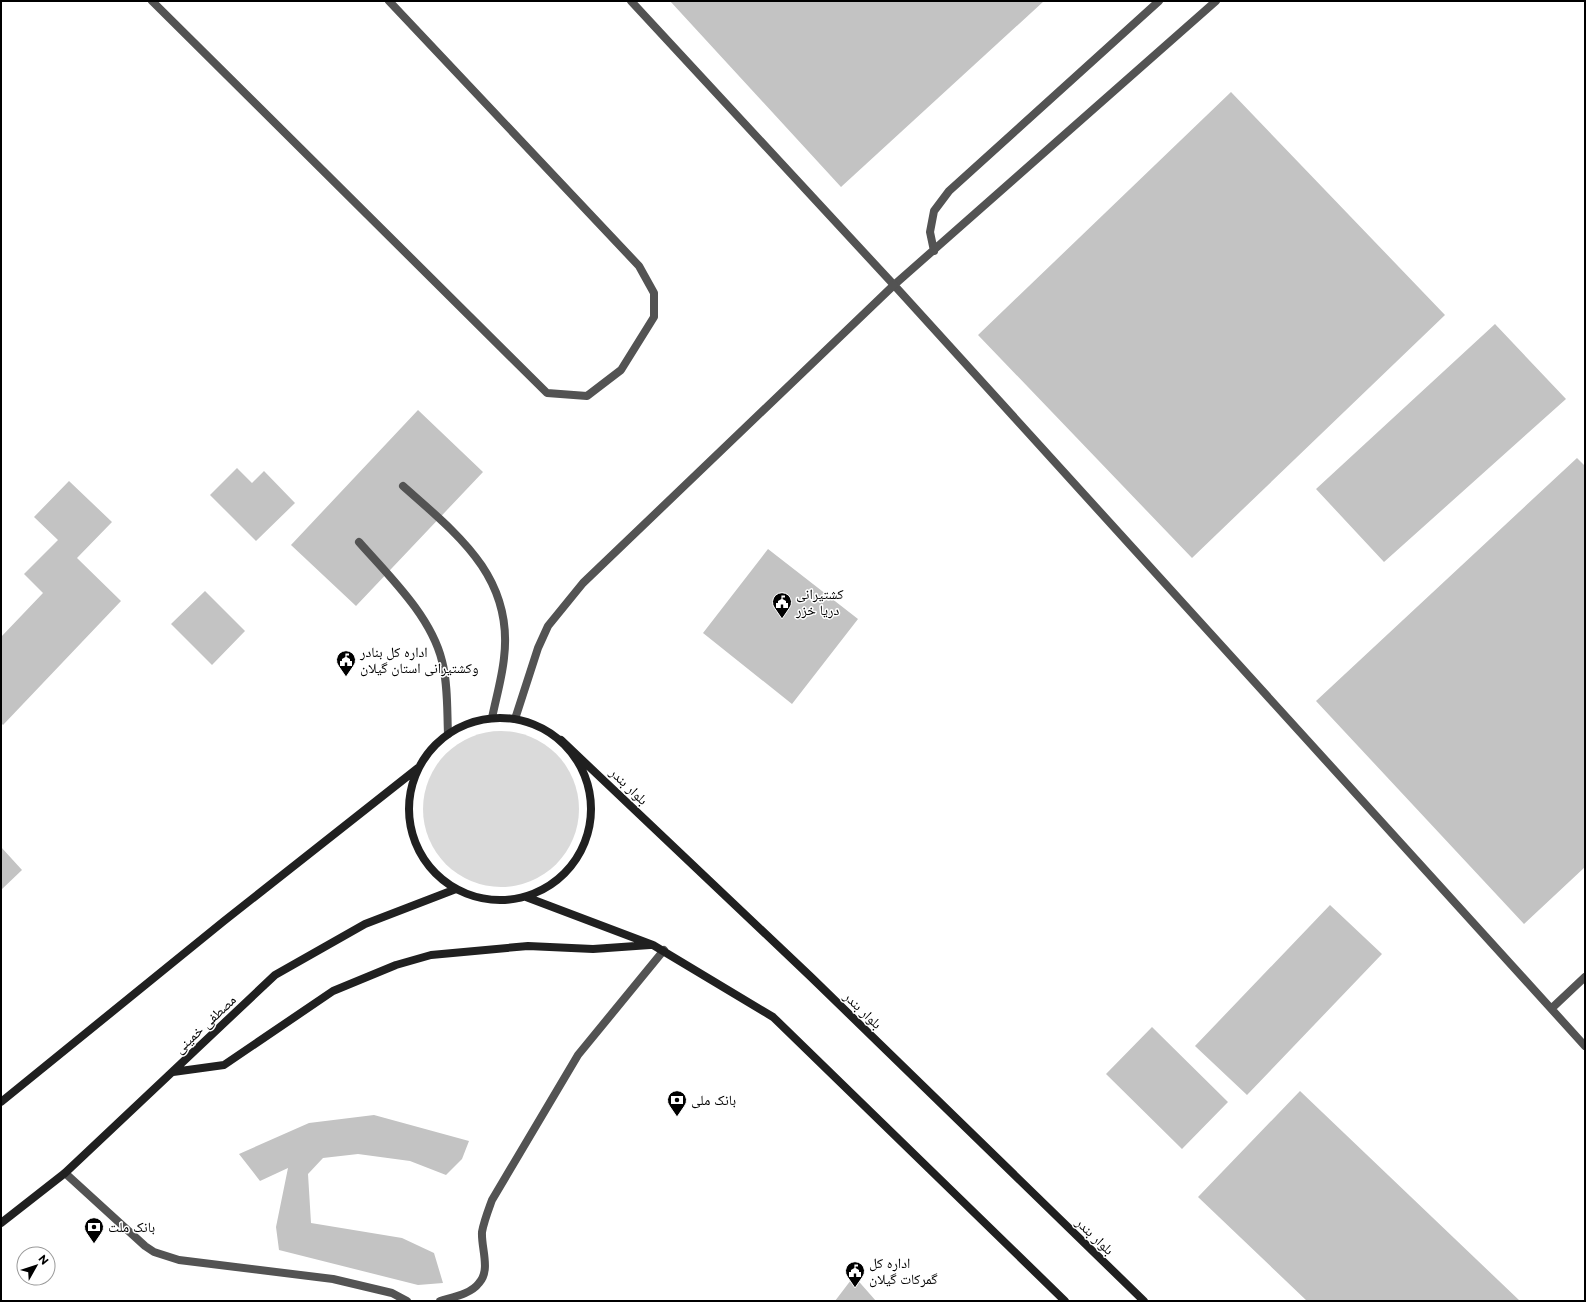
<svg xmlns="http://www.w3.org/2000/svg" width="1586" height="1302" viewBox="0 0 1586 1302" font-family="Montserrat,'Noto Naskh Arabic',sans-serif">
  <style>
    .green { fill: #dadada }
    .building { fill: #c3c3c3 }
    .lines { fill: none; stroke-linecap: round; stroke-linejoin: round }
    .service { stroke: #535353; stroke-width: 8 }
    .tertiary { stroke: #535353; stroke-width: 8 }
    .secondary { stroke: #202020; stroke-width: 8 }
    .labels { text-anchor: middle; stroke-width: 3; stroke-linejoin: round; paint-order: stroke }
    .poi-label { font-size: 14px; fill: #000; stroke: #fff; text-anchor: start }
    .street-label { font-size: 14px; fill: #000; stroke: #fff }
  </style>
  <rect width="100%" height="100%" fill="#fff"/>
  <path class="green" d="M423 809a78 78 0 1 1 156 0a78 78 0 1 1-156 0Z"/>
  <path class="building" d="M670,1H1044L841,187Z
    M1231,92L1445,315L1192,558L978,335Z
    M1495,324L1566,399L1384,562L1316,489Z
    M418,410L483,472L356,606L291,545Z
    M1577,458L1585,466V867L1524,924L1316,701Z
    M237,468L252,483L264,471L295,503L256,541L210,495Z
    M69,481L112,522L77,558L121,601L3,725L1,723V637L43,593L24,574L58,540L34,517Z
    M768,549L858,619L792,704L703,633Z
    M205,591L245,631L212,665L171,624Z
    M1,847L22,870L1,890Z
    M1330,905L1382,954L1247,1095L1195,1046Z
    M1152,1027L1228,1102L1182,1149L1106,1074Z
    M1300,1091L1520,1301H1307L1198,1197Z
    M374,1115L469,1141L462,1159L446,1175L410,1161L358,1154L323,1158L308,1174L311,1223L402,1238L434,1253L443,1283L418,1285L279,1250L276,1227L288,1168L260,1181L239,1154L309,1123Z
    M854,1276L876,1301H835Z"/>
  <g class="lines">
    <path class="service" d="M152,1L547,393L587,396L621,370L654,317V293L639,266L389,1
      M631,1L894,285L1585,1046
      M934,251L930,232L934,211L949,191L1159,1
      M894,285L1216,1
      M403,486C457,534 514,577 504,658C502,678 496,698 492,718
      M359,542C389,576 431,616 442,661C448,684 447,710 448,734
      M1552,1008L1585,977
      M65,1173L145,1246L154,1252L179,1260L333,1279L392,1293L407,1301
      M440,1301C453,1297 471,1294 479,1283C491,1270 481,1248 482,1232C484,1221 488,1211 492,1200L578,1055L664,950"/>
    <path class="tertiary" d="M515,719L538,648L548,626L583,583L894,285"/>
    <path class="secondary" d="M409 809a91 91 0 1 1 182 0a91 91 0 1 1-182 0Z
      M561,740L811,977L1144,1301
      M526,897L653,945L773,1017L1065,1301
      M173,1072L224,1065L333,991L396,965L431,955L528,946L593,949L650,945
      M1,1102L224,921L418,768
      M1,1223L65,1173L275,975L365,924L456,889"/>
  </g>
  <defs>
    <g id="civic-pin" transform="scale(1)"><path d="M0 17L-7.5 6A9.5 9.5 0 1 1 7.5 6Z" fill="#000" stroke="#fff"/><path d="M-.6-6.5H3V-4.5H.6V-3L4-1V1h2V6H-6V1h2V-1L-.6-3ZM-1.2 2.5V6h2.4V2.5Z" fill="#fff"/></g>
    <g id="bank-pin" transform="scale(1)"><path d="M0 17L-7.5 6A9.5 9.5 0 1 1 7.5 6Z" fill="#000" stroke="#fff"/><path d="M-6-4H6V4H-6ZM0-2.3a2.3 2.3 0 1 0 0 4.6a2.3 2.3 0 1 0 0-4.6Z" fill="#fff"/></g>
  </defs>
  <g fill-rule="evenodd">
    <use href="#civic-pin" x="782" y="602"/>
    <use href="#civic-pin" x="346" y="660"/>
    <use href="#bank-pin" x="677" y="1100"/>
    <use href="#bank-pin" x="94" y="1227"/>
    <use href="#civic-pin" x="855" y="1271"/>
  </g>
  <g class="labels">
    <g class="poi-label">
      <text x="796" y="599">کشتیرانی<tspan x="796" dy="16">دریا خزر</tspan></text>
      <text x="360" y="657">اداره کل بنادر<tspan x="360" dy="16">وکشتیرانی استان گیلان</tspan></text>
      <text x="691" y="1105">بانک ملی</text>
      <text x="108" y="1232">بانک ملت</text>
      <text x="869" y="1268">اداره کل<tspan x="869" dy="16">گمرکات گیلان</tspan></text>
    </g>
    <g class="street-label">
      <text transform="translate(629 786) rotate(44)" y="5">بلوار بندر</text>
      <text transform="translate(863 1010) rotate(44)" y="5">بلوار بندر</text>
      <text transform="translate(205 1024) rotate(-43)" y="5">مصطفی خمینی</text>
      <text transform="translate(1095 1236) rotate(44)" y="5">بلوار بندر</text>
    </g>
  </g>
  <rect width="1586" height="1302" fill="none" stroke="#000000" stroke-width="4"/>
  <g transform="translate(36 1266) rotate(51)"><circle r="19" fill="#ffffff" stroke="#999999"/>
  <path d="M0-3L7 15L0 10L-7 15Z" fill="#000000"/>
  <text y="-6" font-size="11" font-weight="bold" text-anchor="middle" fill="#000000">N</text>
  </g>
</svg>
